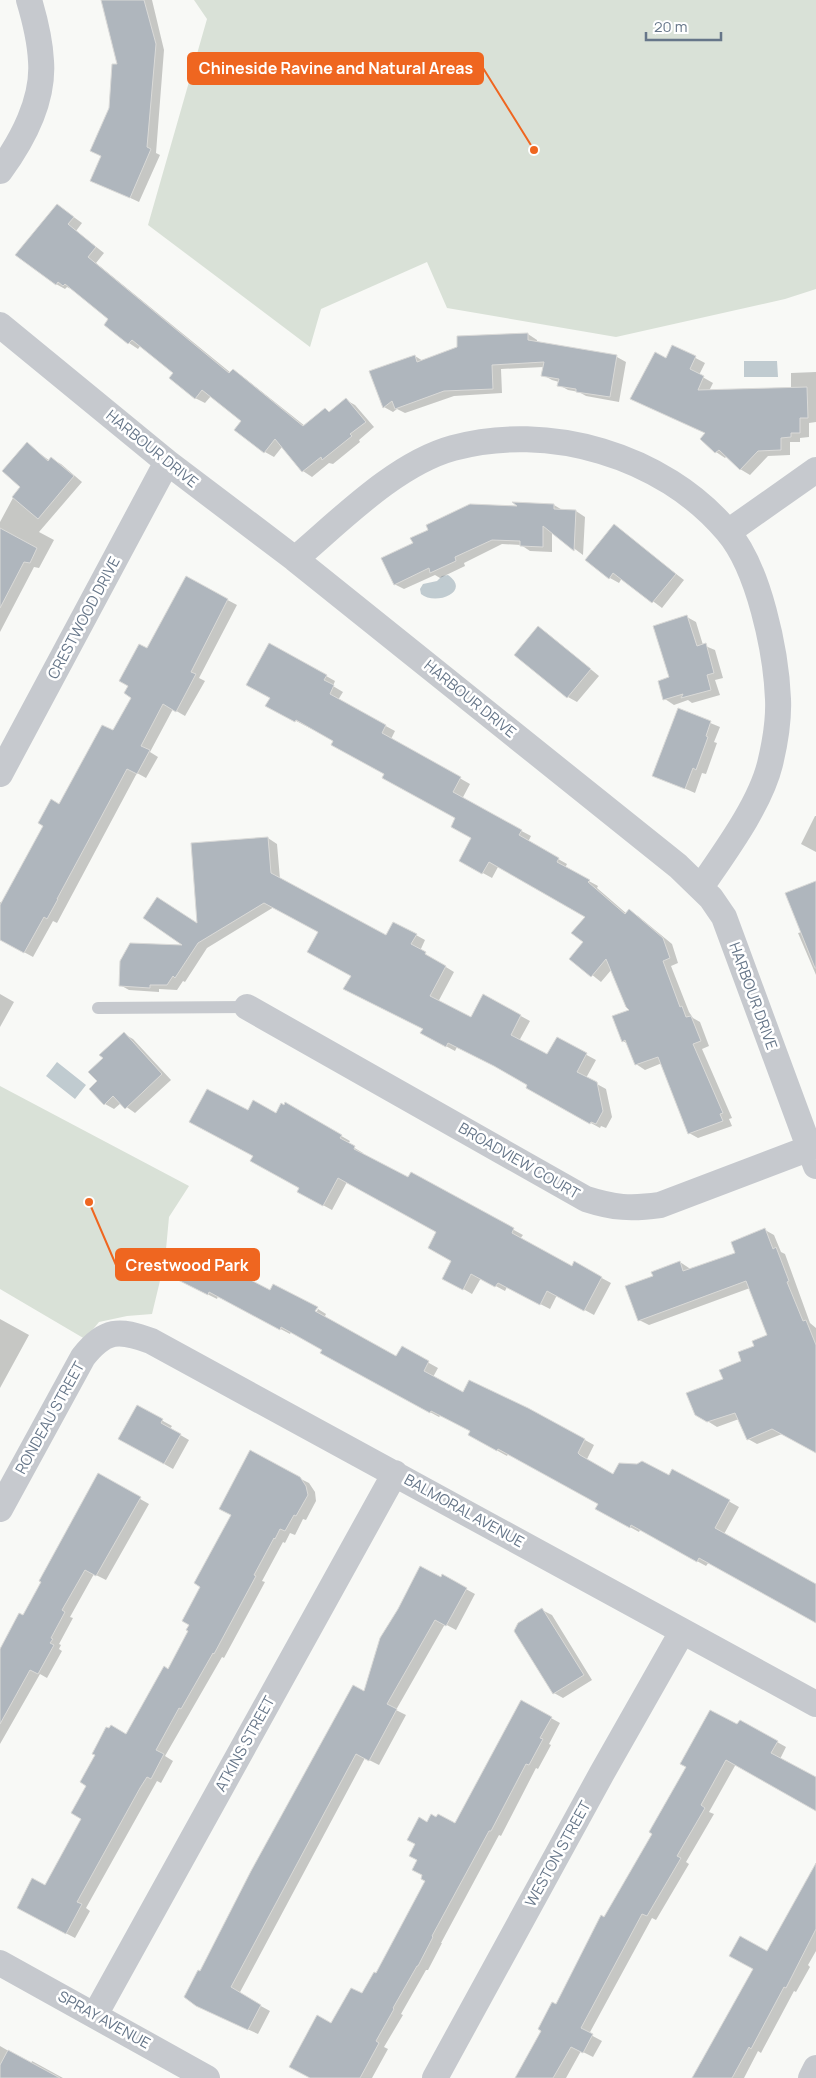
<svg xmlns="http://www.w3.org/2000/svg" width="816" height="2078" viewBox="0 0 816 2078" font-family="Manrope,sans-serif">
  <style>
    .green { fill: #d9e1d7 }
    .water { fill: #c0cbd0 }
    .shadow { fill: #0003 }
    .building { fill: #afb6bd; stroke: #dadad8 }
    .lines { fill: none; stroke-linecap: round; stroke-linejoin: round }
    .service { stroke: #c6c9ce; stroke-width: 12 }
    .minor { stroke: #c6c9ce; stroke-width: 26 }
    .labels { text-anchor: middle; stroke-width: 5; stroke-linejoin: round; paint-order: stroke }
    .street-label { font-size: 15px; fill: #667689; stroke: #fff }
    .leader { fill: none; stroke: #ef6620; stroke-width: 2 }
    .callout-dot { fill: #ef6620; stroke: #fff; stroke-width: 2 }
    .callout { fill: #ef6620; stroke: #ef6620; stroke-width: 2 }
    .callout-label { font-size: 16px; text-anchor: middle; font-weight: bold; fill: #fff }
  </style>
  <rect width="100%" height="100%" fill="#f8f9f6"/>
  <path class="green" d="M194,0H816V289L785,299L616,337L447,308L427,262L321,309L310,347L148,225L207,19Z
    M0,1086L189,1186L169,1217L165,1260L152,1314L127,1316L99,1322L85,1339L0,1289Z"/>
  <path class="water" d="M744,361H777L778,377H744Z
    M448,575C472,592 435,606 421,594L420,589L423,584L437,581L442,576Z
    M57,1062L86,1085L75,1099L46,1076Z"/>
  <path class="shadow" d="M104,0H152L164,50L156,153L160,155L139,202L92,180L102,157L92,151L110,108L119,65Z
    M57,205L82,223L76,231L104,253L96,263L231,373L233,370L242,376L305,426L325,410L330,413L346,400L355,405L374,427L359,440L360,442L333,464L329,463L312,477L303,471L282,447L274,457L265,452L243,421L211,396L205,403L195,398L175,373L141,345L138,349L129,343L106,325L110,319L73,290L67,287L65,289L56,284Z
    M528,334L537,340V343L617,357L626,362L619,402L586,396L579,392L568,390L559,385V382L552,380L543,375L544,367L501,369L502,393L454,396L405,413L397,409L393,412L384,407L415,356L423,361Z
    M673,346L705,363L699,375L713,383L709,391L791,389V373L816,372V422L809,423V437L800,438V442H790V455L768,456L750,475L740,469L727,456L725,458L716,452L702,439L707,434L632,399L666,359Z
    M27,444L50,461L51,459L61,464L82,482L39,532L54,540L39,568L34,567L0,632V522L14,496L22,486Z
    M516,504L554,505L564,511H576L585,517L583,555L552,532V552L530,551L521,545L502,544L464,563L465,566L440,578L435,575L404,589L394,584L521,508Z
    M614,526L684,580L662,608L622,578L619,583L610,578Z
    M186,578L237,605L199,678L205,681L185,716L173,709L150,752L158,757L146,778L137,773L57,923L53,921L33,957L0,939V902L2,903L60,806L113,732L133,697L147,649Z
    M687,617L696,622L703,645L715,650L723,678L715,680L720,695L692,703L688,700L674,705L665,699Z
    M538,627L547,633L599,676L577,702L568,697L516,654Z
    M270,644L335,681L333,686L343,692L338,700L395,731L391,739L470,784L462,799L531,836L528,842L567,864L565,868L598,886L597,888L627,914L629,911L638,916L672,944L678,963L671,966L689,1012L693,1018L700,1022L709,1046L702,1049L732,1118L729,1119L732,1126L698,1138L689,1133L662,1063L645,1070L636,1064L628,1044L623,1041L631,1010L612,969L601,982L571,958L585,942L587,917L498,867L492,878L461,861L473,838L457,818L335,741L267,706L271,698Z
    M679,710L720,727L714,742L717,743L706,774L702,773L695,793L654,775Z
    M815,816H816V852L801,844Z
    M268,838L277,844L280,879L386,937L416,935L425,940L420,951L454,972L438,1002L471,1019L484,996L530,1021L519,1041L548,1056L557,1039L596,1060L586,1078L606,1089L612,1117L606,1128L601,1126L600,1128L536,1093L529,1085L505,1071L457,1047L455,1051L431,1038L424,1029L352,976L319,932L274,907L207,948L185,982L183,981L177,990L159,989V992L129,990L120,985L187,947L198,925Z
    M816,882V975L798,933L802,932Z
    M0,994L14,1002L0,1027Z
    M124,1034L133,1039L171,1080L135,1113L121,1103L114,1109L105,1104L99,1081Z
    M286,1104L350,1141L348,1144L363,1153L362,1155L408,1179L411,1174L523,1235L520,1239L572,1268L574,1263L611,1283L594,1315L557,1295L550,1309L507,1287L505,1291L481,1278L472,1294L453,1283V1261L438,1232L347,1182L332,1210L308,1197L301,1187L254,1156L248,1112L277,1114Z
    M765,1230L774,1235L781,1252L785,1254L810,1323L816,1328V1452L782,1434L757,1444L748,1439L739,1419L717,1427L696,1414L725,1379L755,1346L768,1336L750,1288L649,1325L639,1320L654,1277L680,1262L689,1268L690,1270L736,1253Z
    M179,1280L314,1318L318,1309L326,1314L324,1318L397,1358L402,1348L438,1368L433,1377L463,1394L527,1409L585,1440L594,1445L587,1459L589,1462L614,1476H669L673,1470L739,1507L724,1534L816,1586V1622L709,1562L706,1566L640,1530L639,1532L606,1514L599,1504L508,1454L507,1456L478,1440L471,1431L441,1415L439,1417L331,1358L323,1350L291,1332L290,1334L218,1296L217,1299Z
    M0,1319L29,1335L0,1388Z
    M138,1407L172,1426L170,1429L189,1440L173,1469L120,1439Z
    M98,1475L149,1504L106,1580L94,1574L70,1617L73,1618L59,1644L61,1645L59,1649L62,1651L47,1678L40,1674L0,1744V1654L23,1617Z
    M299,1478L309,1483L315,1492L316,1501L306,1520L303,1519L295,1535L290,1533L285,1543L283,1542L262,1581L265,1582L224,1658L222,1657L165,1756L173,1761L161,1783L157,1781L86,1908L90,1911L75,1938L27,1913L45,1887L127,1735Z
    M442,1576L475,1594L456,1630L445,1624L396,1710L406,1715L379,1765L365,1758L239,1994L270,2011L258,2034L207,2011L197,2005L201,1973L364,1692L399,1610Z
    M542,1610L552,1615L592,1680L563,1698L554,1693Z
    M522,1702L560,1723L549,1744L551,1745L538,1769L536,1768L501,1836L499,1835L441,1943H442L428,1970H426L401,2014L403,2015L384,2047L388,2049L372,2078H311L332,2024L362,1995L376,1974L427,1881L418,1860L428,1824L456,1825Z
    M740,1721L786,1747L780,1759L816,1779V1810L736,1764L709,1812L714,1814L686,1862L689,1864L656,1920L652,1918L589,2034L602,2041L593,2057L581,2051L566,2078H516L605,1918Z
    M816,1863V1951L808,1965L810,1967L796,1992L794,1991L761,2053L758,2051L744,2078H695L768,1953Z
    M0,2046L31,2064L32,2061L63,2078H0Z"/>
  <path class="building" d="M101,0H144L156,44L147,147L151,149L130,198L90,181L101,156L90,151L109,108L112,64H117Z
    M57,204L74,217L68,224L96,247L88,257L229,373L233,369L303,426L325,408L329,412L346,398L366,422L350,434L352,436L322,460L321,457L302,472L275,439L264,453L234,430L241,421L202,390L195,399L169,378L173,373L132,340L128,344L104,325L108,319L65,284L63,286L58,282L56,285L15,255Z
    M528,333V340L617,355L610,397L576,392V389L557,386L559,379L541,376L544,362L492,365L493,389L444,391L395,409L392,401L383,408L369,371L415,355L417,362L457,347V336Z
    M672,345L696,356L690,369L704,376L698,390L807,387L808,418H800V433H791V437L781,438V450L758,451L740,470L719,450L715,453L700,439L705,433L630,399L655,352L666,358Z
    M27,442L48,461L51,457L74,476L38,519L12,497L20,487L2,471Z
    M512,502L554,504V509L576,510L574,551L543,526V547L520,546V541L492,540L455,557L456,561L430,573L429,568L394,585L381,558L413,543L410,538L428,530L426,525L470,504L517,506Z
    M614,524L676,574L652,603L613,573L609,579L585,560Z
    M0,528L37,548L30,563L24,562L0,608Z
    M186,576L228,599L191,672L196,674L176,712L163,704L141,746L150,750L137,774L127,769L57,899H58L47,919L44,917L24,953L0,940V905L43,826L38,823L51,799L59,804L102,725L113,730L131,698L124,693L128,686L119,681L139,644L147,648Z
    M687,615L697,646L706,643L714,673L707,675L711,690L681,698L683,694L663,700L658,681L669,677L653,626Z
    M538,626L591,669L567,698L514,655Z
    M269,643L327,675L324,680L334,685L330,694L386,725L382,733L461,777L453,792L522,830L519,835L559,858L557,862L590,880L588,882L625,914L629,909L663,938L670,958L663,961L680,1007L682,1006L686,1017L691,1016L701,1041L693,1044L723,1113L720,1114L723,1121L688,1134L658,1057L635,1065L625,1040L622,1042L612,1016L629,1010L626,1007L606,959L591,977L569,959L583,942L571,933L585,917L489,862L482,874L459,861L471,838L451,827L455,818L382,778L384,774L331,745L333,741L296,720L295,722L265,706L270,698L246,685Z
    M678,708L711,721L706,736L708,737L696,770L693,768L685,789L652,776Z
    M268,837L271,873L386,935L393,922L417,934L411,944L426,952L425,954L446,966L430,996L471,1017L483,994L521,1015L511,1035L547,1054L557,1037L587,1053L577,1072L597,1082L603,1111L596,1124L591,1122L590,1124L526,1088L527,1085L494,1066L448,1043L446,1047L420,1033L423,1029L343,989L351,976L307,952L318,932L264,903L198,943L175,978L173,976L167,985H150V988L119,986L120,961L130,943L182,945L143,918L157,897L197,923L191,843Z
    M816,881V968H815L785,893Z
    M124,1032L162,1074L125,1109L113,1096L104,1105L89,1089L97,1081L88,1072L103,1058L99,1055Z
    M207,1089L248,1110L253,1100L276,1113L281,1103L284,1105L285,1102L342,1135L340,1138L355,1146L354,1149L408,1177L411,1172L514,1228L512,1233L521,1238L572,1266L574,1261L602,1277L584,1311L547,1291L540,1305L498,1283L495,1287L471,1274L463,1290L442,1279L451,1261L428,1248L436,1232L338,1178L323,1206L297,1192L299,1188L250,1161L253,1156L189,1122Z
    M765,1228L773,1249L776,1247L789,1281L787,1282L803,1321L806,1320L816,1345V1453L772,1429L747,1440L735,1413L707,1422L695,1415L686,1393L723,1379L719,1370L741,1361L738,1352L754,1346L752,1341L767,1335L746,1281L638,1321L625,1286L653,1276L651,1272L680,1261L683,1271L735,1253L731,1242Z
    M191,1249L270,1290L273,1284L318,1307L315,1311L396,1356L402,1346L429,1361L424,1371L463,1392L469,1380L528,1408L585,1439L578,1453L580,1455L613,1474L619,1463L637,1464L642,1461L669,1475L672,1469L730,1500L715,1528L816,1584V1623L699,1558L697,1562L631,1525L630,1528L595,1509L598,1504L498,1449L497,1451L468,1435L470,1431L431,1411L430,1413L320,1353L322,1350L281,1327L280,1330L209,1292L208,1295L168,1275L180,1251L188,1255Z
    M137,1405L163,1419L161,1423L181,1434L164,1464L118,1439Z
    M250,1450L300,1477L306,1486L308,1495L296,1516L294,1515L285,1531L280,1529L275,1539L274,1538L254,1575L256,1576L214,1654L213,1653L181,1709L179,1708L156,1750L164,1754L151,1779L147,1777L140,1788L77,1902L82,1904L66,1934L17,1908L32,1878L45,1885L81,1819L71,1813L86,1786L80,1782L95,1755L92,1754L106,1727L109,1728L111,1725L126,1734L164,1666L168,1669L188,1631L186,1630L189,1625L182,1621L200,1587L194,1583L231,1515L219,1509Z
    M98,1473L141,1497L96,1576L85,1570L62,1610L65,1612L51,1638L53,1639L50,1643L54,1645L38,1674L30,1670L0,1724V1649L19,1613L23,1615L41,1582L39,1581Z
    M420,1566L441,1577L442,1574L467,1588L446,1626L435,1620L387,1704L397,1709L369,1761L356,1754L231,1987L261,2005L248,2030L196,2006L184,1997L198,1970L200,1971L251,1871L353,1685L364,1691L380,1638L398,1609Z
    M542,1608L584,1675L553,1694L514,1631L518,1623Z
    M521,1700L552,1717L540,1738L543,1739L529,1765L526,1764L491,1831H489L432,1936L433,1937L418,1966H417L393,2008L394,2009L376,2041L379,2043L360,2078H310L289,2067L317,2015L331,2023L351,1988L362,1993L374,1972L376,1973L425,1881L421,1879L422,1875L412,1870L417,1860L409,1856L415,1844L407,1840L419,1817L427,1822L431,1814L436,1817L438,1814L455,1823Z
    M710,1710L737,1724L740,1720L778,1741L771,1753L816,1777V1811L726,1760L701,1805L705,1808L677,1856L681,1858L647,1916L642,1914L581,2028L593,2034L583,2053L571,2047L553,2078H515L541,2031L538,2029L552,2002L556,2004L601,1915L604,1917L652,1834L649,1832L686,1767L680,1764Z
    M816,1863V1929L786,1988L784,1987L751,2049L749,2047L732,2078H692L753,1969L729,1956L740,1936L767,1951Z
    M8,2050L60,2078H0V2065Z"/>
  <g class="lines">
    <path class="service" d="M98,1008L247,1007"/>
    <path class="minor" d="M0,171C22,141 44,100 41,61C40,40 35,20 29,0
      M0,325L167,462L295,559L678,866L711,898L724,917L816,1166
      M728,532L816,470
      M295,559C340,521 395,464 453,448C548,422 663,455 727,531C759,568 776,651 778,699C779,720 775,743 770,764C760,805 724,853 701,887
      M0,774L167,462
      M247,1007L586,1199C614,1208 631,1209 660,1205L810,1148
      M0,1509L83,1357C105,1329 119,1329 151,1341L816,1704
      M0,1963L207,2078
      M95,2015L395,1473
      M435,2078L602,1773L682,1632
      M811,2078L816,2068"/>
  </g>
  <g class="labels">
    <g class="street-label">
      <text transform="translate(152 449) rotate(39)" y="5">HARBOUR DRIVE</text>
      <text transform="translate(84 618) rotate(-62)" y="5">CRESTWOOD DRIVE</text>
      <text transform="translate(470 699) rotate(39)" y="5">HARBOUR DRIVE</text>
      <text transform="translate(753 996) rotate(70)" y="5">HARBOUR DRIVE</text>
      <text transform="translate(519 1161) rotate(30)" y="5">BROADVIEW COURT</text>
      <text transform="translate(50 1418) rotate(-61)" y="5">RONDEAU STREET</text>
      <text transform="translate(464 1511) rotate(29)" y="5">BALMORAL AVENUE</text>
      <text transform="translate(245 1744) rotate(-61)" y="5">ATKINS STREET</text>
      <text transform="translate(558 1854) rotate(-61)" y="5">WESTON STREET</text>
      <text transform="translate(104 2020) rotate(29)" y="5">SPRAY AVENUE</text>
    </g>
  </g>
  <path class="leader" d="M534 150L483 68M89 1202L116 1265"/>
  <g class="callout-dot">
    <circle cx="534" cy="150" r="5"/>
    <circle cx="89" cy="1202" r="5"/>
  </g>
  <g class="callout">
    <rect x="188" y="53" width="295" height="31" rx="5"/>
    <rect x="116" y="1249" width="143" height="31" rx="5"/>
  </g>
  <g class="callout-label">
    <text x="336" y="74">Chineside Ravine and Natural Areas</text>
    <text x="187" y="1271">Crestwood Park</text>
  </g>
  <path d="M646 32v8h75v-8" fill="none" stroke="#667689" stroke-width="2.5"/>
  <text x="654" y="32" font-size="15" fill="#667689" stroke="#ffffff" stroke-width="4" paint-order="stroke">20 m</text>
</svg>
